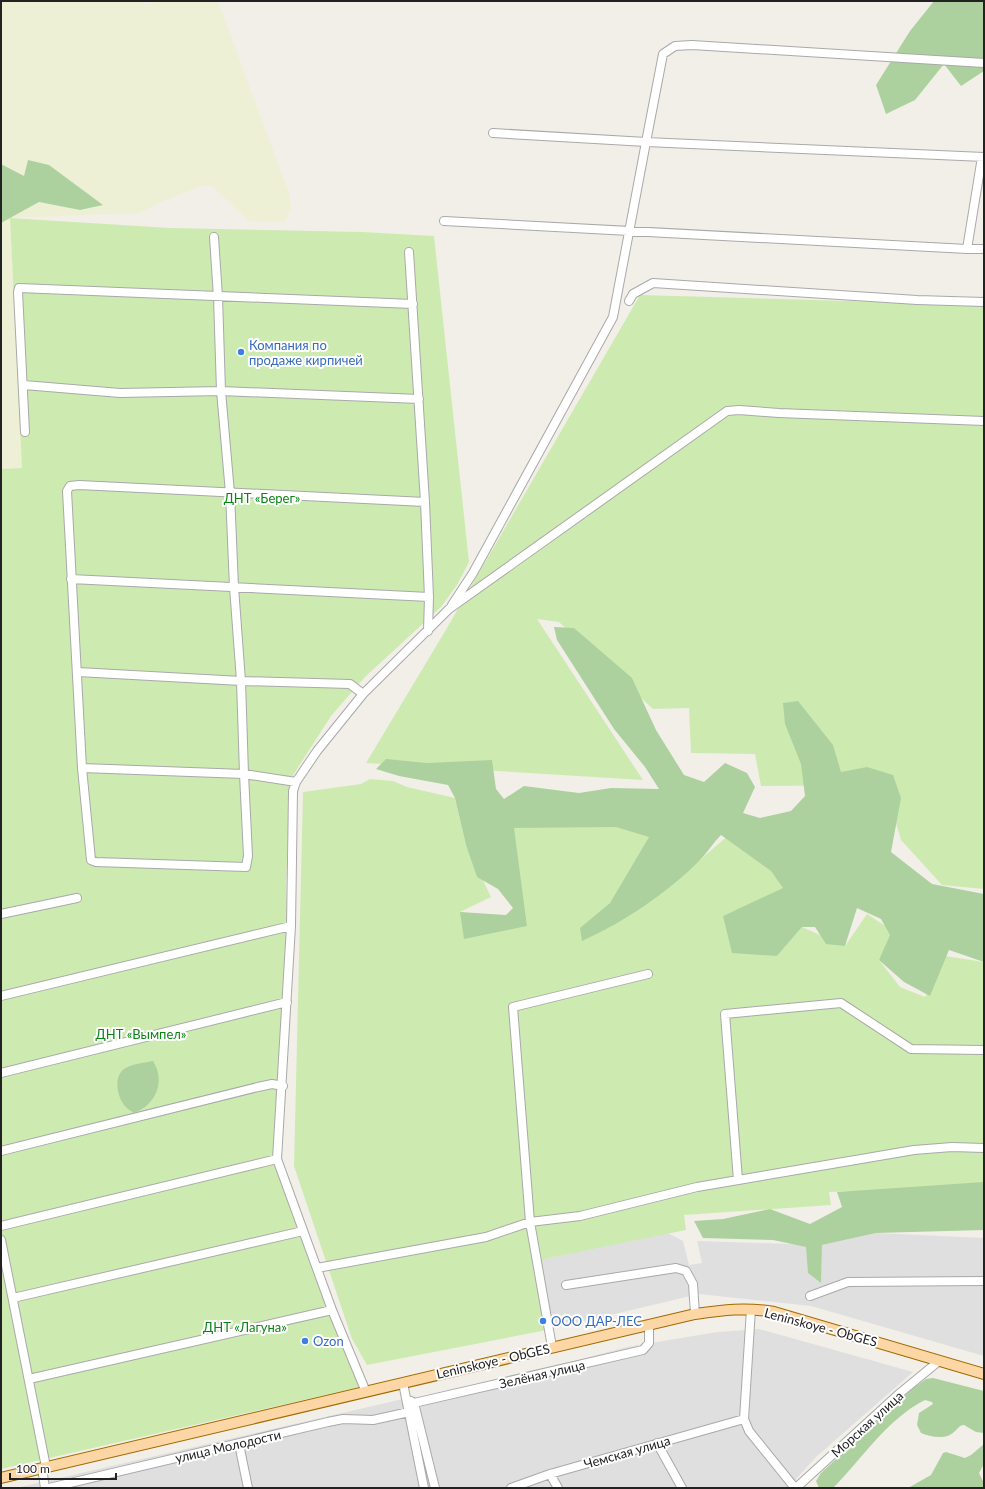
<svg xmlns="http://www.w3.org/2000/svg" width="985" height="1489" viewBox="0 0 985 1489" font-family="Lato,sans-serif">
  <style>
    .residential { fill: #e0dfdf }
    .farmland { fill: #eef0d5 }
    .grass { fill: #cdebb0 }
    .forest { fill: #add19e }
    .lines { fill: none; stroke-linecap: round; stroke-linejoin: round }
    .minor-casing { stroke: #a9a9a9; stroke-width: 10 }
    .major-casing { stroke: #a06b00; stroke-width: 12 }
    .minor { stroke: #fff; stroke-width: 8 }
    .major { stroke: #fcd6a4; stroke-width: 10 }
    .shop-dot { fill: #3f7fe0; stroke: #fff; stroke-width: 1.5 }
    .labels { text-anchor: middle; stroke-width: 4; stroke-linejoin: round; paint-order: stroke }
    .shop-label { font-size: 13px; fill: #366cbe; stroke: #fff; text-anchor: start }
    .park-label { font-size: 13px; fill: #0c8416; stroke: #fff }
    .street-label { font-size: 13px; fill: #222; stroke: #fff }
  </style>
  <rect width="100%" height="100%" fill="#f2efe9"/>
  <path class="residential" d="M664,1231L683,1241L689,1265L702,1263L697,1241L822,1245L876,1233L984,1238V1356L811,1306L699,1294L547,1330L531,1265L549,1258Z
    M759,1329L913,1372L816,1457L788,1488H16L403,1399L413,1409L421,1397L526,1374L627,1347L717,1332Z"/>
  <path class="farmland" d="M1,1H140L149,5L157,1H218L290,196L291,210L284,222L249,221L212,186H200L157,204L139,213L10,218L22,468L1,469V223L39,202L80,210L102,204L79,188L24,176L1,164Z"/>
  <path class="grass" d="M10,218L170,228L362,232L434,236L469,562L457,585L441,607L365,677L331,716L290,780L286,884L287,920L275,1163L360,1387L1,1469V469L22,468Z
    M640,295L984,305V889L942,885L901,840L885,785L761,786L755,754L691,753L689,708L653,709L559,622L537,619L643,780L366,763L444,633Z
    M370,779L393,781L407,787L455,798L466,845L491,897L460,912L527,926L513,828L608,822L658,833L607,929L660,894L730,834L783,874L784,888L723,916L777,956L802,927L845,946L867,914L896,933L879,960L900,987L925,997L945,956L984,962V1187L829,1192L831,1205L684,1215L686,1230L549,1258L532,1265L547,1330L367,1365L352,1339L294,1166L303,792L361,784Z"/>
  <path class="forest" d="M934,1H984V71L961,86L944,64L915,100L886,114L876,85L910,31Z
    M28,160L49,165L103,205L80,210L39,202L1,223V164L24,176Z
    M554,627L574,628L632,678L656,730L684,775L704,782L725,763L747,773L755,787L743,813L760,818L791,811L805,796L801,764L785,724L783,703L798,701L833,745L841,772L867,767L893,775L901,798L891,852L932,884L984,894V962L949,950L930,996L904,982L879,960L890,935L881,919L857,908L845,946L826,944L815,927H802L777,956L732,953L723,916L783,888L771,871L721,835C713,843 707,853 699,861C666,894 624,922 582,941L580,928L610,903L649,837L616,827L514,828L527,926L464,939L460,912L506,915L513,908L498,889L477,877L466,845L455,798L448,785L399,776L376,769L386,759L427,763L492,760L496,789L504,799L524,786L579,793L611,788L659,789L645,767L614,729L557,640Z
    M153,1061C166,1081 156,1105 134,1113C131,1111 126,1108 124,1105C118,1097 114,1081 121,1072C127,1064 144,1063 153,1061Z
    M984,1182V1230L876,1233L822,1245L821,1283L808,1273L806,1247L773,1240L703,1238L694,1221L723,1219L770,1209L810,1224L842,1207L837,1192Z
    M933,1378L984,1391V1433L976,1432L964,1425C959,1425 958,1429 954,1432C946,1440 930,1437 921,1433L917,1425L919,1413L933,1404L932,1402L925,1400C887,1419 862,1459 833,1488H819L816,1481L821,1473L912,1389L926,1379Z
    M984,1444V1464L979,1473L984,1483V1488H908L931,1475L943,1453L946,1452L965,1458L971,1455Z"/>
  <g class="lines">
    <g class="minor-casing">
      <path id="minor" d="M493,133L646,142L663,54L675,46L692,45L984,63
        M444,221L967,249L982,157
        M214,237L218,297L221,391L230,493L234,587L241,681L244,774L296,782
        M967,249H984
        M409,252L425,502L429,597L428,631
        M629,301L633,294L653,283L917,300L984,302
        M24,385L120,393L221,391L419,399
        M25,432L18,292L19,288L413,304
        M71,579L429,597
        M452,605L473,573L613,317L646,142L984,157
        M78,672L241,681L350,684L363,694
        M82,768L244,774L248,856L246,867L96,862L91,860L82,768L67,491L70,486L79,485L425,502
        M1,914L77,898
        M1,996L291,926
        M1,1073L287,1002
        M1,1151L258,1087L272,1084L283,1086
        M738,1180L725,1014L841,1003L911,1049L984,1050
        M1,1226L277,1159
        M1,1240L46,1467
        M317,1268L486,1237L530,1222L580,1216L697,1187L914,1150L952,1147L984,1148
        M566,1285L676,1268L686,1271L693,1284L695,1314
        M810,1296L848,1282L984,1281
        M13,1298L303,1231
        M751,1309L744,1419L749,1431L795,1488
        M552,1347L530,1222L513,1007L648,974
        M29,1379L332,1310
        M403,1383L424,1488
        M366,1392L332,1310L277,1159L291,926L293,791L296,782L317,751L363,694L449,609L727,411L739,410L779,413L984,421
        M411,1401L414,1403L435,1488
        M414,1403L643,1350L649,1343V1325
        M657,1443L682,1488
        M239,1444L248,1488
        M42,1468L45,1488
        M550,1474L558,1488
        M49,1488L328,1422L343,1419L373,1420L409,1412
        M511,1488L550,1474L744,1419
        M796,1488L900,1393L939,1361"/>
    </g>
    <g class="major-casing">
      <path id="major" d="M1,1478L695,1314C723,1310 745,1307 774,1312L984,1374"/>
    </g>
    <use href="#minor" class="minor"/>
    <use href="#major" class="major"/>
  </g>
  <g class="shop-dot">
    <circle cx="241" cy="352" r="4"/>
    <circle cx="543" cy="1321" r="4"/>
    <circle cx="305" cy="1341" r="4"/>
  </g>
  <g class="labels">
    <g class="shop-label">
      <text x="249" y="350">Компания по<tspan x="249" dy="15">продаже кирпичей</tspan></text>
      <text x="551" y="1326">ООО ДАР-ЛЕС</text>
      <text x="313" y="1346">Ozon</text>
    </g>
    <g class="park-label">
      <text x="262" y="503">ДНТ «Берег»</text>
      <text x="141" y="1039">ДНТ «Вымпел»</text>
      <text x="245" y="1332">ДНТ «Лагуна»</text>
    </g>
    <g class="street-label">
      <text transform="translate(821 1327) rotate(15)" y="5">Leninskoye - ObGES</text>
      <text transform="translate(493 1361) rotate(-13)" y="5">Leninskoye - ObGES</text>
      <text transform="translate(542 1374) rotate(-13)" y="5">Зелёная улица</text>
      <text transform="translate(867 1424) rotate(-42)" y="5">Морская улица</text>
      <text transform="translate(228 1446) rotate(-13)" y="5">улица Молодости</text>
      <text transform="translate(627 1452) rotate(-16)" y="5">Чемская улица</text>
    </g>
  </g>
  <rect width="985" height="1489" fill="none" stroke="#222222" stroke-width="4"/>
  <path d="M10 1473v6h106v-6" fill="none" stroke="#222222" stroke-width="2"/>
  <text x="16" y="1473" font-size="12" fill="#222222" stroke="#ffffff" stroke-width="3" paint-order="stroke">100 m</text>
</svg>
